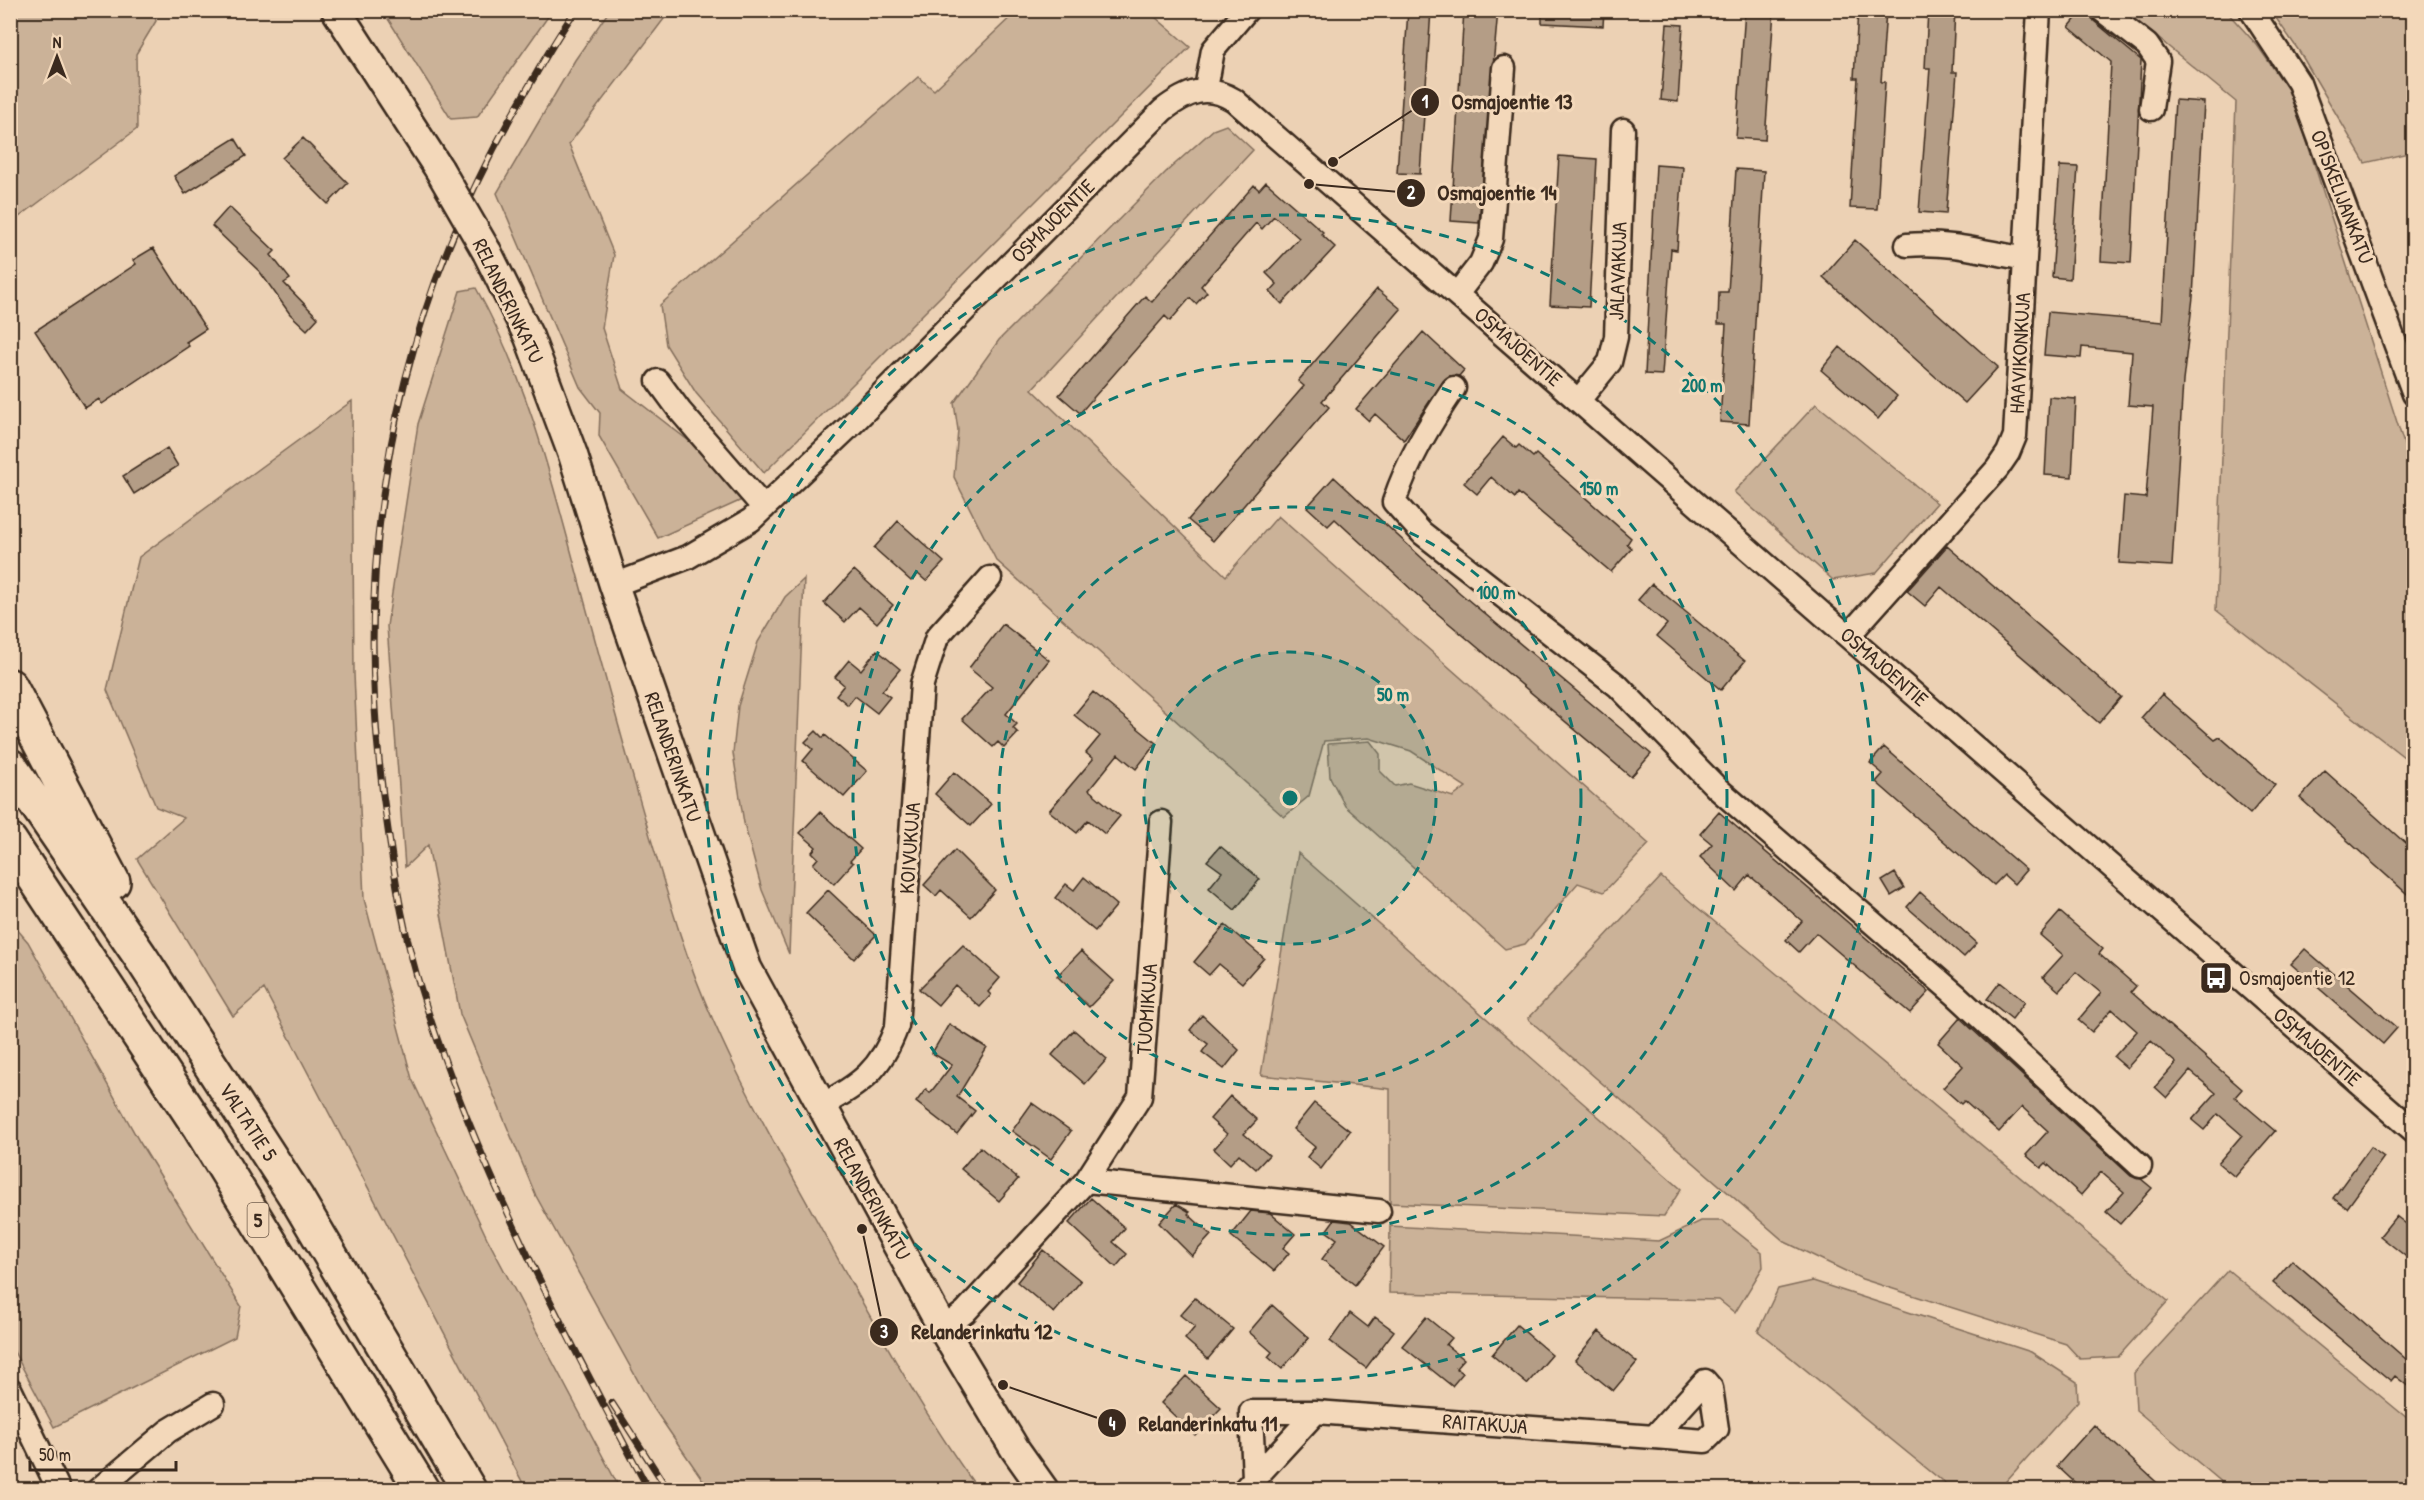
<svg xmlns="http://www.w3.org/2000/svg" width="2424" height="1500" viewBox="0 0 2424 1500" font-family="'Patrick Hand',sans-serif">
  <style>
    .green { fill: #cbb298; stroke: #836e5b; stroke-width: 1.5 }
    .building { fill: #b49d86; stroke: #3b2a1e; stroke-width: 1.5 }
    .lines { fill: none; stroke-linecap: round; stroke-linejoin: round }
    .minor-casing { stroke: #3b2a1e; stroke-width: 27 }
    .major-casing { stroke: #3b2a1e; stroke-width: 33 }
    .highway-casing { stroke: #3b2a1e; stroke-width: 38 }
    .minor { stroke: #f3d8ba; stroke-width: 22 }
    .major { stroke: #f3d8ba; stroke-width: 28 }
    .highway { stroke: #f3d8ba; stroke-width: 33 }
    .rail-casing { stroke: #3b2a1e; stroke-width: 7 }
    .rail { stroke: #f3d8ba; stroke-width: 4.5; stroke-dasharray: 14; stroke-linecap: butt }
    .major-bridge-casing { stroke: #3b2a1e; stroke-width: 33; stroke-linecap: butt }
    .major-bridge { stroke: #f3d8ba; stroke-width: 28 }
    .ring { fill: none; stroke: #0f766e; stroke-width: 3; stroke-dasharray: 10 8 }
    .labels { text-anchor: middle; stroke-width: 6; stroke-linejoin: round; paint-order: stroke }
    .shield { fill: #f3d8ba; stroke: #725e4d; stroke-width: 1.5 }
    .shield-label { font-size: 20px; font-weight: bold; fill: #3b2a1e }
    .street-label { font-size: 21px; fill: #3b2a1e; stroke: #f3d8ba }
    .poi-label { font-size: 21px; fill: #3b2a1e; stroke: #f3d8ba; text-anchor: start }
    .centre { fill: #0f766e; stroke: #f3d8ba; stroke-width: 3 }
    .ring-label { font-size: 18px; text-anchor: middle; font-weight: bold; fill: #0f766e; stroke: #f3d8ba; stroke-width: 6; stroke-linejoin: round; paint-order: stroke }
    .leader { fill: none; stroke: #3b2a1e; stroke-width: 2 }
    .callout-dot { fill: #3b2a1e; stroke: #f3d8ba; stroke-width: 2 }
    .mark-label { font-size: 18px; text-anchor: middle; font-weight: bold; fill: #fff }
    .callout-label { font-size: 22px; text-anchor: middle; font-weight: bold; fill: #3b2a1e; stroke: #f3d8ba; stroke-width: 6; stroke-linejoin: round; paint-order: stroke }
  </style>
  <rect width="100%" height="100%" fill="#ecd1b4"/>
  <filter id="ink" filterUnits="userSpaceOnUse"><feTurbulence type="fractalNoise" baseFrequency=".0167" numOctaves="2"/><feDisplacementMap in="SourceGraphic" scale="12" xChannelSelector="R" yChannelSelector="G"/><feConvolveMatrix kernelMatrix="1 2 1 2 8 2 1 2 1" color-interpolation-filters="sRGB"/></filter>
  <g filter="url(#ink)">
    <path class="green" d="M11,10L154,11L156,21L136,54L137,129L11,223Z
      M383,11H552L477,117L451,119Z
      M609,11H670L569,144L614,255L602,328L622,389L738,479L744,499L658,538L599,436L600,413L580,387L497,193L575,60Z
      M1017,11H1148L1190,47L764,473L696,393L666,345L660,305L918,77L934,90Z
      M2125,11H2226L2257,45L2292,95L2413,472V764L2216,610L2236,102Z
      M2271,11H2413V152L2365,163L2299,51Z
      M1226,125L1253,150L1032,389L1226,576L1278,516L1649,844L1604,892L1578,883L1525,944L1505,949L1345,806L1330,777L1328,744L1370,741L1380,754V771L1395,786L1409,783L1453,797L1466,787L1411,751L1369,738L1324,741L1309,796L1284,817L996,560L954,477L958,430L954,403L999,340L1166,172L1213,130Z
      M476,288C529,382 554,489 582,592C613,706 644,821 680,934C714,1039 769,1134 822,1230C871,1318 919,1408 978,1489H709L652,1406L536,1196L460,1014L428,845L405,867L387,626L418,424L460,291Z
      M352,401L354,674L364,899L412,1079L487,1238L620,1489H526L264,989L233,1016L137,859L184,818L156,807L107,690L139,557Z
      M1816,404L1937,503L1876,573L1833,580L1734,492Z
      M804,579L789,954L762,890L744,823L733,753L738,706L758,642L785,597Z
      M1298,853L1681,1189L1664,1216L1390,1203V1089L1261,1075Z
      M1661,877L2168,1301L2118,1357L2080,1359L2066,1344L1862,1279L1785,1242L1528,1019Z
      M10,921L28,942L139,1141L241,1306L235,1337L54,1427L11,1346Z
      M1701,1221H1723L1762,1252L1763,1267L1735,1313L1719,1300L1389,1293L1390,1226L1659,1241Z
      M2228,1270L2413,1423V1489H2230L2136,1410L2134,1373Z
      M1813,1281L2031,1352L2077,1382L2078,1401L1999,1489H1952L1758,1331L1778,1289Z"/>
    <path class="building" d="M1408,10H1431L1420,174L1397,173Z
      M1464,10H1498L1479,223L1451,221Z
      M1542,10H1604L1603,26L1542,23Z
      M1745,10H1774L1765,140L1736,138Z
      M1858,10H1886L1881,82H1885L1877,209L1850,208L1858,78H1854Z
      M1928,10H1955L1952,72H1957L1946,214L1919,212L1930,68H1925Z
      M2083,10H2089L2094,21L2141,60L2131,263L2101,261L2111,62L2069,27Z
      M1667,24L1683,25L1678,102L1661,100Z
      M2175,100L2204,102L2193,297L2183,381L2172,566L2119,563L2124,496L2146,498L2153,407L2128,405L2132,352L2082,347L2081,358L2044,355L2048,312L2162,322Z
      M235,138L246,156L185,194L174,176Z
      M303,138L348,183L328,204L282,158Z
      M1559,156L1597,159L1589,307L1550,305Z
      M1656,165L1683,167L1677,250L1671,249L1662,375L1645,374Z
      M2060,166L2078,167L2070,279L2052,277Z
      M1736,169L1764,171L1749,424L1720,422L1726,324H1718L1719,292H1728Z
      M1266,182L1323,232L1321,234L1335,247L1282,304L1270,292L1277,284L1266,273L1299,238L1274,216L1262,229L1256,223L1201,286L1207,292L1196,304L1190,298L1170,321L1165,316L1080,413L1059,395L1145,296L1152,302L1254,185L1259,190Z
      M229,207L275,251L271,255L290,279L284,283L318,318L307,330L290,314L260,272L212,226Z
      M1855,240L1998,367L1965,403L1823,277Z
      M153,248L206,329L186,342L189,346L102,404L99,399L85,408L35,331L136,264L133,260Z
      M1377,289L1401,309L1322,401L1329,407L1213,541L1188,520L1304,386L1298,381Z
      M1423,332L1464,370L1459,376H1449L1443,381L1404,440L1375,414L1369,421L1356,409Z
      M1840,347L1897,396L1878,419L1821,370Z
      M2049,397L2076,399L2072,477L2045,475Z
      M1503,437L1516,448L1519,445L1533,457L1536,454L1631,538L1627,544L1632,548L1611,572L1518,493L1515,498L1491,477L1477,494L1464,483Z
      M167,448L178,466L134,494L123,476Z
      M1334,477L1460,593L1651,754L1631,777L1438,614L1335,519L1328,526L1307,507Z
      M898,521L944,562L926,581L918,574L911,581L874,548Z
      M1947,546L2121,697L2099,723L1941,587L1925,606L1907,591Z
      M854,570L893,605L877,623L859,607L845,622L824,603Z
      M1652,584L1745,661L1721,690L1657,636L1667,624L1638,600Z
      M1003,624L1049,660L1006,714L1017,724L1013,728L1018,733L1004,748L998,742L993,747L962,719L992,687L969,668Z
      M877,650L900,669L882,691L890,697L877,713L855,696L848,705L836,695L844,685L835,677L849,660L861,670Z
      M1093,692L1156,743L1136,769L1118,754L1089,790L1120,816L1105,834L1088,820L1077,833L1049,811L1093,759L1086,753L1100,736L1074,715Z
      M2162,694L2215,740L2220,737L2275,785L2250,814L2141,718Z
      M816,731L823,738L825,735L867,771L844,797L803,761L813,749L805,742Z
      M1884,747L2026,870L2014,884L2004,875L1994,885L1876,782L1883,774L1870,763Z
      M2325,771L2414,851V900L2300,798Z
      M954,772L991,804L971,826L935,794Z
      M820,812L861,849L850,861L853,863L834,884L813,864L818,858L812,852L816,847L800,833Z
      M1719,812L1929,992L1910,1013L1816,933L1799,952L1786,940L1802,921L1749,875L1736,891L1700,857L1712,844L1700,834Z
      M1220,846L1260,879L1235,910L1209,888L1222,872L1207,861Z
      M955,850L995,890L971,917L941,890L936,896L924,885Z
      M1895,873L1904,888L1891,896L1882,881Z
      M1084,877L1117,905L1095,931L1055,898L1066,884L1074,890Z
      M828,890L876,935L854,959L806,913Z
      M1920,892L1977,943L1964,957L1907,907Z
      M2060,912L2103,949L2099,954L2136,986L2131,992L2242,1089L2235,1097L2275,1131L2235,1177L2218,1163L2242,1135L2218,1114L2204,1130L2192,1120L2216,1093L2190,1071L2167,1098L2155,1087L2176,1063L2151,1041L2127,1068L2114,1057L2137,1031L2112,1009L2092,1032L2078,1020L2101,993L2076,972L2059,991L2043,977L2063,955L2040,935Z
      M1225,925L1264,958L1242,983L1219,964L1209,975L1194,962Z
      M963,945L1000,978L988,992L991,995L980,1007L955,985L938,1005L919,989Z
      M2305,949L2397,1028L2383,1044L2291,964Z
      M1081,951L1114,981L1089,1007L1057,976Z
      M2000,982L2025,1002L2012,1019L1987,999Z
      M1202,1015L1239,1050L1224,1069L1202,1052L1208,1044L1190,1030Z
      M1960,1018L2131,1176L2141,1179L2152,1188L2120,1224L2106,1212L2124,1192L2101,1172L2081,1195L2046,1163L2041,1168L2026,1155L2048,1131L2022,1107L1999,1132L1964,1101L1961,1104L1943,1088L1963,1066L1938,1043Z
      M949,1024L987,1048L957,1097L975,1111L957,1134L916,1102L926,1089L930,1093L952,1065L932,1053Z
      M1074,1030L1107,1059L1085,1084L1052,1055Z
      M1230,1096L1257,1120L1244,1134L1269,1155L1256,1169L1239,1154L1230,1164L1214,1149L1227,1134L1210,1119Z
      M1032,1103L1071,1131L1051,1159L1012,1131Z
      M1314,1103L1350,1131L1321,1169L1307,1157L1315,1147L1293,1129Z
      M980,1147L1018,1179L999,1201L961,1169Z
      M2370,1147L2384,1157L2347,1208L2333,1198Z
      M1091,1198L1125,1228L1113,1242L1127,1254L1116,1267L1069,1223Z
      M1176,1204L1190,1212L1188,1214L1211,1235L1192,1256L1159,1223Z
      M1251,1211L1270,1213L1295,1234L1283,1248L1289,1253L1274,1271L1231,1236Z
      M2396,1216L2414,1230V1263L2380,1236Z
      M1334,1220L1351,1222L1384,1247L1355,1285L1322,1259L1337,1239L1326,1231Z
      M1043,1250L1081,1281L1054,1313L1017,1282Z
      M2292,1260L2414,1366V1391L2395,1376L2391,1381L2273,1283Z
      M1195,1298L1233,1329L1208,1359L1185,1339L1195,1327L1180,1315Z
      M1272,1305L1309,1338L1282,1369L1268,1357L1272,1352L1249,1332Z
      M1350,1313L1368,1327L1375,1317L1394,1331L1366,1368L1330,1341Z
      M1426,1317L1452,1338L1446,1345L1464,1359L1456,1368L1463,1373L1452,1386L1402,1346Z
      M1517,1325L1552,1355L1527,1384L1492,1355Z
      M1599,1331L1637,1362L1613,1391L1575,1360Z
      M1186,1376L1221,1408L1195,1435L1161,1403Z
      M2094,1425L2165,1490H2083L2057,1466Z"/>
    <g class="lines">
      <g class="minor-casing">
        <path id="minor" d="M2102,10L2147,45L2158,61L2151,109
          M2251,10L2299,83L2414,394
          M1206,89L1213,50L1247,10
          M1907,245C1947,241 1986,252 2025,259
          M1457,294L1481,263L1491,239L1504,68
          M658,381L680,411L764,508
          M1454,388C1429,425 1408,460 1394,502L1422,533L1618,686L1718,789L1956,995L2140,1166
          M1579,400L1610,362L1616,337L1623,130
          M614,585L688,557L751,520L850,426L1163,110C1187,92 1206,83 1234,100L2414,1131
          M1849,635L1997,469L2008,453L2015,436L2039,10
          M820,1106C860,1085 881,1070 897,1026L922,684L937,637L990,578
          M1086,1181L1379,1211
          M943,1329L965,1312L1086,1181L1140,1097L1161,822
          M10,1389L59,1490
          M1254,1478L1251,1412H1316
          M98,1490L168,1431L213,1404
          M1244,1490L1316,1412L1654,1437L1705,1441L1717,1429L1711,1388L1705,1381L1654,1437"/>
      </g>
      <g class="major-casing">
        <path id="major" d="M336,10L439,169
          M487,252L529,337L573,455L614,585L747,968L943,1329L1015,1449L1044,1490"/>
      </g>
      <g class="highway-casing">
        <path id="highway" d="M10,686L113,882
          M10,766L140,956L296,1197L469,1490
          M10,841L200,1128L422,1490"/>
      </g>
      <use href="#minor" class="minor"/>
      <use href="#major" class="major"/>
      <use href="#highway" class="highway"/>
      <g class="rail-casing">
        <path id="rail" d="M576,10C557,36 542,64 526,91C389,321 347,567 388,830C396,885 405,940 422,993C476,1166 563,1330 649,1490
          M612,1403L668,1490"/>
      </g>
      <use href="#rail" class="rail"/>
      <g class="major-bridge-casing">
        <path id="major-bridge" d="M439,169L487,252"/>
      </g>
      <use href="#major-bridge" class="major-bridge"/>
    </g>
  </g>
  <circle cx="1290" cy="798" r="146" fill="#0f766e" fill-opacity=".12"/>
  <g class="ring">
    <circle cx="1290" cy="798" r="146"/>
    <circle cx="1290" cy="798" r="291"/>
    <circle cx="1290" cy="798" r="437"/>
    <circle cx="1290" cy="798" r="583"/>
  </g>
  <defs>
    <g id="bus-square" transform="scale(1.725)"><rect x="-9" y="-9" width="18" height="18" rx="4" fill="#3b2a1e" stroke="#f3d8ba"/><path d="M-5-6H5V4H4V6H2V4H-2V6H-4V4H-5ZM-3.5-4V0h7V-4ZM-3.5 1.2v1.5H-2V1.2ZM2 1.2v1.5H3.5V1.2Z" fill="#fff"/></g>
  </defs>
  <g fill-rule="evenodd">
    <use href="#bus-square" x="2216" y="978"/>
  </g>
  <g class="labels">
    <rect class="shield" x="247.5" y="1203" width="21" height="34" rx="4.5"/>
    <g class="shield-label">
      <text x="258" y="1227">5</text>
    </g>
    <g class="street-label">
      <text transform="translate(2342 197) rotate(69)" y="7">OPISKELIJANKATU</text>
      <text transform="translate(1053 221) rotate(-45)" y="7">OSMAJOENTIE</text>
      <text transform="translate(1618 271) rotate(-88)" y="7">JALAVAKUJA</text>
      <text transform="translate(508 301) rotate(64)" y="7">RELANDERINKATU</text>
      <text transform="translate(1518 347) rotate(41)" y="7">OSMAJOENTIE</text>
      <text transform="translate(2020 353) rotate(-87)" y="7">HAAVIKONKUJA</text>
      <text transform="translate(1884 667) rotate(41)" y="7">OSMAJOENTIE</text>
      <text transform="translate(673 757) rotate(71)" y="7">RELANDERINKATU</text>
      <text transform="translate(910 848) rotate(-86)" y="7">KOIVUKUJA</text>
      <text transform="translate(1147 1009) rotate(-86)" y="7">TUOMIKUJA</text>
      <text transform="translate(2317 1047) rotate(41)" y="7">OSMAJOENTIE</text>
      <text transform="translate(248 1122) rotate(57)" y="7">VALTATIE 5</text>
      <text transform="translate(872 1199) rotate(61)" y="7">RELANDERINKATU</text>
      <text transform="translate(1485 1424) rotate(4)" y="7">RAITAKUJA</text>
    </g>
    <g class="poi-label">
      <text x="2239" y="985">Osmajoentie 12</text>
    </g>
  </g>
  <circle cx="1290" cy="798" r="9" class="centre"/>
  <g class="ring-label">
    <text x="1702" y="392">200 m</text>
    <text x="1599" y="495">150 m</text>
    <text x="1496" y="599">100 m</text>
    <text x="1393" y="701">50 m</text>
  </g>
  <path class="leader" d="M1333 162L1425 102M1309 184L1411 193M862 1229L884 1332M1003 1385L1112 1423"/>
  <g class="callout-dot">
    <circle cx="1333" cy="162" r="6"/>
    <circle cx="1309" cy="184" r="6"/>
    <circle cx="862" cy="1229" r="6"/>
    <circle cx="1003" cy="1385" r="6"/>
    <circle cx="1425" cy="102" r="15"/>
    <circle cx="1411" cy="193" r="15"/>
    <circle cx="884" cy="1332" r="15"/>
    <circle cx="1112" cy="1423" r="15"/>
  </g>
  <g class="mark-label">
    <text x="1425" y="108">1</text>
    <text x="1411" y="199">2</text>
    <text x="884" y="1338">3</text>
    <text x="1112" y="1430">4</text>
  </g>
  <g class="callout-label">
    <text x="1512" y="109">Osmajoentie 13</text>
    <text x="1497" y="200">Osmajoentie 14</text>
    <text x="982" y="1339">Relanderinkatu 12</text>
    <text x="1208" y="1431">Relanderinkatu 11</text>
  </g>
  <rect width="2424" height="1500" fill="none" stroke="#f3d8ba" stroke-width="36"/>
  <rect x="18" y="18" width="2388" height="1464" fill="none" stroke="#3b2a1e" stroke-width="2" filter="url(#ink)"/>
  <g transform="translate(57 57)" stroke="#f3d8ba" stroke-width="4.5" paint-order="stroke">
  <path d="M0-4.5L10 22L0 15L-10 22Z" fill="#3b2a1e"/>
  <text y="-9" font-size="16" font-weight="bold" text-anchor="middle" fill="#3b2a1e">N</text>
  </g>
  <path d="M30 1461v9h146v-9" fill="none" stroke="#3b2a1e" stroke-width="3"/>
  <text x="39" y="1461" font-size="18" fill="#3b2a1e" stroke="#f3d8ba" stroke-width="4.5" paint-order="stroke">50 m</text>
</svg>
